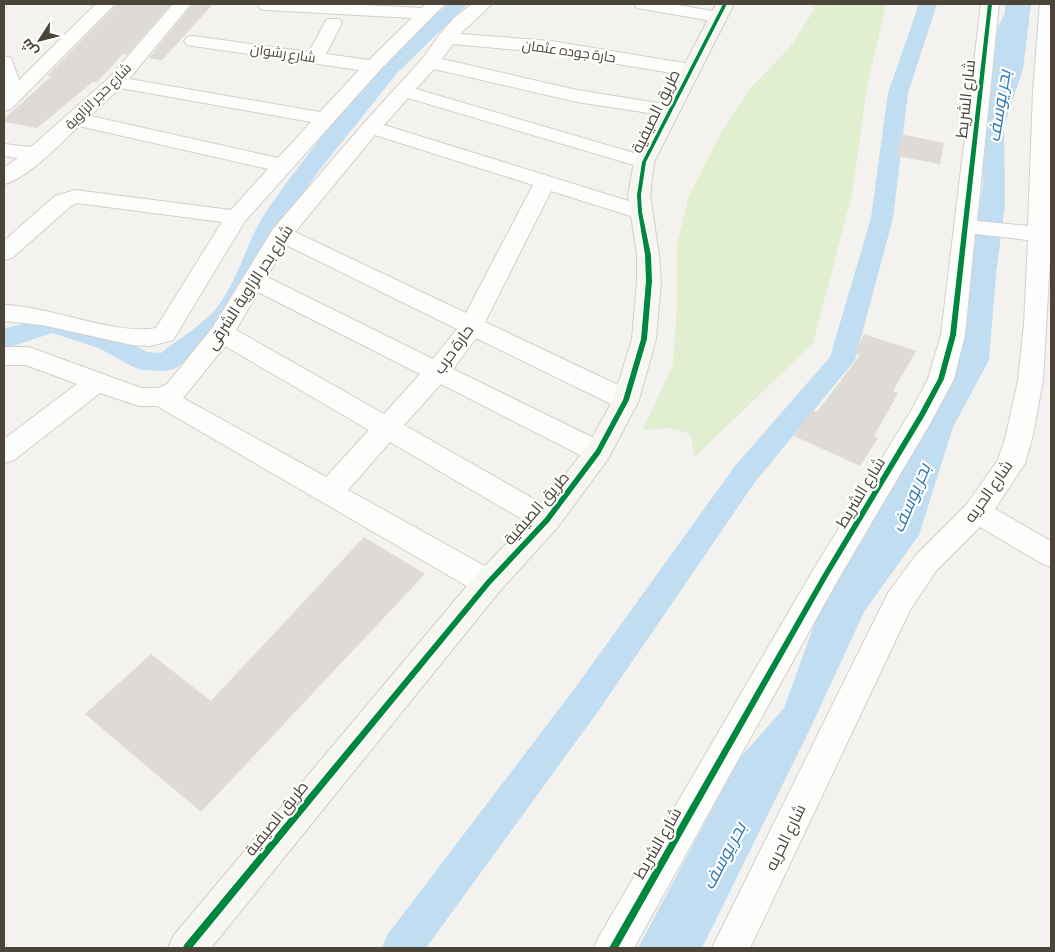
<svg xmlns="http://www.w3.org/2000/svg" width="1055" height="952" viewBox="0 0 1055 952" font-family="'Sofia Sans Condensed',Cairo,sans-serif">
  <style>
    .green { fill: #e1eecf }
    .water { fill: #c0ddf1 }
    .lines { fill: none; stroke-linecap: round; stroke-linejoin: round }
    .canal { fill: #c0ddf1; fill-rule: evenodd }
    .building { fill: #dedbd6 }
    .street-casing { stroke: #d2d0cb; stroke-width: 2 }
    .secondary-casing { stroke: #d3cfc5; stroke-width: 2 }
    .street { fill: #fdfdfc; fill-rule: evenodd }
    .secondary { fill: #f7f6f1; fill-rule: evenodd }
    .cycleway-casing { stroke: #fff; stroke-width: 3 }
    .cycleway { fill: #00873e; fill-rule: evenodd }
    .labels { text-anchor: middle; stroke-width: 4.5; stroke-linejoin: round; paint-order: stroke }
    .far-street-label { font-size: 14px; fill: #4b4439; stroke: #fff }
    .street-label { font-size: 16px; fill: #4b4439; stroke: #fff }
    .water-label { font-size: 18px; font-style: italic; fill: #2e7ab2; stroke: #fff }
  </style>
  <rect width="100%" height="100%" fill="#f4f2ee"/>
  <path class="green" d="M815,4H886L867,87L852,195L813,343L695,457L690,434L668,428L643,430L673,364L677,304V245L688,198L722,131L749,90L790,47L814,10Z"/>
  <path class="water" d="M1005,4H1031L1023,69L1004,126L1005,205L996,274L989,360L953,427L919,535L864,612L809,731L702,948H638L739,759L784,708L829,584L941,404L972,255L983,183L980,112L989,45L1005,13Z"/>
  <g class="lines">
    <path class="canal" d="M448,4H468L398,72L321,168L287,215L267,263L233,322L176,368L167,371L142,370L133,367L99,348L52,333L4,349V329L53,315L117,336L147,352L161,353C177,340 202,325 215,310C239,281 247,238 268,209C320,135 379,63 448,4Z
      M919,4H937L908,93L893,218L855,360L755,482L599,710L426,948H382L388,934L575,688L735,466L830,357L871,218L888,93Z"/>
  </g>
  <path class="building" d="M117,4H171L127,55L123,54L97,82H93L37,128L4,122V119L51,76H47Z
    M193,4H213L162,60L149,58Z
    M901,134L944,143L940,164L897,156Z
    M864,334L916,351L893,391L898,393L874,436L878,438L860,466L794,436L812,410L817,412L860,355L855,353Z
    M364,537L425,574L201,812L85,714L151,654L211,701Z"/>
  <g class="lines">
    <g class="street-casing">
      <path id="street" d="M96,4H115L11,109L4,111V56L11,58L19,80Z
        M173,4H191L129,79L320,112L359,70L193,46L187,45L184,41L187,37L193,36L309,52L327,19H339L342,23L326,54L369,60L412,18L267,10L261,9L258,5L346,4L422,8L426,4H445L380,70L245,221L173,340L150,346L132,345L42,325L4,321V305C48,306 118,336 156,328L222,222L77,203L71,206L12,258L4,260V241L55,196L75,190L231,210L268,169L79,126C62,142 26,180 4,184V168L18,158L4,156V144L31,147L109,78ZM120,88L311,122L278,158L90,116Z
        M472,4H492L460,34L551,41L690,64L697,66L699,70L697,74L690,76L551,53L453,44L442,59L577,90L676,106L679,110L676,114L669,116L577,102L434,69L416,89L651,158L654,162L651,166L644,168L408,98L384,125L648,207L651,212L648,217L640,219L551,191L485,322L635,393L639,400L635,407L626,409L617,407L476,338L453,369L608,445L611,452L608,459L598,462L588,459L441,384L404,425L557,512L561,520L557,528L547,531L537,528L390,442L348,490L499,574L503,583L499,592L488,595L477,592L157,406H139L100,393L14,460L4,463V439L77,384L26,365H4V347H28L37,350L141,388H158L167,384L213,327L273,229L364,123L423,58L440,34L454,18ZM375,135L533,185L466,313L295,232ZM286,245L457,329L433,359L267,277ZM258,292L420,374L384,414L236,330ZM225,346L369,430L326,477L183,398Z
        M634,4H672L718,12L724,13L727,17L724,21L718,22L643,9L637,8Z
        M981,4H999L977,221L1028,226L1033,91L1040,4H1051V243L1043,380L1033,435L1025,463L995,509L1051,541V567L1041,563L980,527L936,571L910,610L750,948H712L888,593L916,555L967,504L998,460L1006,435L1018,380L1024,324L1028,240L975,234L965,335L954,379L931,422L835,585L634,948H594L600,935L815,567L911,411L928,379L941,335Z"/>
    </g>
    <g class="secondary-casing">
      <path id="secondary" d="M716,4H734L654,162L650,195L659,255L661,281L656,339L639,400L608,459L557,528L499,592L211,948H168L174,935L477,574L537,512L588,445L613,400L632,339L637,281V255L628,195L634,162Z"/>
    </g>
    <use href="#street" class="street"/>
    <use href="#secondary" class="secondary"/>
    <g class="cycleway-casing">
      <path id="cycleway" d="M723,4H727L646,162L641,195L642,212L651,255L652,281L647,339L629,400L600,454L549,522L490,585L192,948H183L184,945L486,581L545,518L596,450L623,400L641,339L646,281L645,255L638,212L637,195L642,162Z
        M988,4H992L956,335L944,379L925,415L827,578L618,948H609L823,574L919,414L938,379L950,335Z"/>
    </g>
    <use href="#cycleway" class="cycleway"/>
  </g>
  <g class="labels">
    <g class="far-street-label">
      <text transform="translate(569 51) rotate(8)" y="5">حارة جوده عثمان</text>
      <text transform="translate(283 53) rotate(8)" y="5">شارع رشوان</text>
      <text transform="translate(98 96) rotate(-45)" y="5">شارع حجر الزاوية</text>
    </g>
    <g class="street-label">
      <text transform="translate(965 99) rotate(-84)" y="6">شارع الشريط</text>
      <text transform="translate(655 111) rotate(-64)" y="6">طريق الصيفية</text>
      <text transform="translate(249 287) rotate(-57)" y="6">شارع بحر الزاوية الشرقى</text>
      <text transform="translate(453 349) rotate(-54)" y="6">حارة حرب</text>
      <text transform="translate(988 491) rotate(-55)" y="6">شارع الحريه</text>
      <text transform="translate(860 492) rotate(-59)" y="6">شارع الشريط</text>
      <text transform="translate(536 508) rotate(-49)" y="6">طريق الصيفية</text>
      <text transform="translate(276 818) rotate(-51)" y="6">طريق الصيفية</text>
      <text transform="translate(785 837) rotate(-64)" y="6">شارع الحريه</text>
      <text transform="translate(657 843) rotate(-60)" y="6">شارع الشريط</text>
    </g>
    <g class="water-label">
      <text transform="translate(999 106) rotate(-81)" y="6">بحر يوسف</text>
      <text transform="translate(911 498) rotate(-67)" y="6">بحر يوسف</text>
      <text transform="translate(724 856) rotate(-62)" y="6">بحر يوسف</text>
    </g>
  </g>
  <rect width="1055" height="952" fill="none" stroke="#4b4439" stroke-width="10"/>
  <g transform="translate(40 40) rotate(234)" stroke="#ffffff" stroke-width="4" paint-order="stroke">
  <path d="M0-4L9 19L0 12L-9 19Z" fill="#4b4439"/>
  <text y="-8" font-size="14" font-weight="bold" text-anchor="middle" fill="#4b4439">ش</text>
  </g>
</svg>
